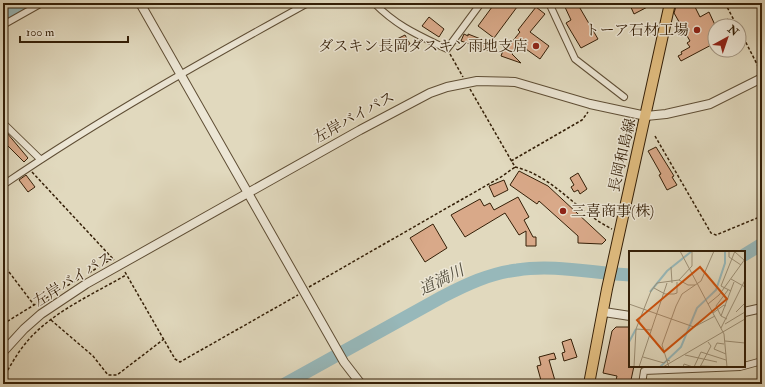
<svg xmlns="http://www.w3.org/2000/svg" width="765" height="387" viewBox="0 0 765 387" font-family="'IM FELL Double Pica','Noto Serif JP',serif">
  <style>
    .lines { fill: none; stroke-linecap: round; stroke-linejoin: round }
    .river { stroke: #97b8ba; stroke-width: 13 }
    .building { fill: #d9a989; stroke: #341f07 }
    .minor-casing { stroke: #5f4e35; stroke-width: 8 }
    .tertiary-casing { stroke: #5f4e35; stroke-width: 10 }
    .primary-casing { stroke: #341f07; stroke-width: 12 }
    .path { stroke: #341f07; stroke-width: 1.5; stroke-dasharray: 3 2; stroke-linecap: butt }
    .minor { stroke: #ece6d5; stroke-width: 6 }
    .tertiary { stroke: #ece6d5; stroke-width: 8 }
    .primary { stroke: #e0bc7f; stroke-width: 10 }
    .poi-dot { fill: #8f2418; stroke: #ece6d5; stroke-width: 1.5 }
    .labels { text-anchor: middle; stroke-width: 3; stroke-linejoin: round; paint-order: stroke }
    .poi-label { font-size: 15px; fill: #341f07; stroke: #ece6d5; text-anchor: end }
    .street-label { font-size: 15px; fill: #341f07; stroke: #ece6d5 }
    .water-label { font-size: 16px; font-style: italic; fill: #524d3d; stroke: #ece6d5 }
    .inset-river { fill: none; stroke: #97b8ba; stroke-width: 2 }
    .inset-road { fill: none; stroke: #9c8f75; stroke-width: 1 }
    .view { fill: #cd500b; fill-opacity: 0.15; stroke: #cd500b; stroke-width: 2 }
    .inset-edge { fill: none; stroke: #341f07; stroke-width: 2 }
  </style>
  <rect width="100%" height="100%" fill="#e1d9be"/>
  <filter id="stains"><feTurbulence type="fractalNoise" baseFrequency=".005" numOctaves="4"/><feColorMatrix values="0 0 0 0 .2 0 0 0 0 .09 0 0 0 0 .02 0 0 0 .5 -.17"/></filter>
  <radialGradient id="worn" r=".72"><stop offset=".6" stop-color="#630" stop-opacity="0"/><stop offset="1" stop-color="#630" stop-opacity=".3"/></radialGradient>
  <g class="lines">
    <path class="river" d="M3,19L30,3
      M744,255L762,244
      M285,384L442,297C465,285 490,273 517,270C553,264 593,273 630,275"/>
  </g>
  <path class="building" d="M495,3H520L494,38L478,26Z
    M567,3H577L598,39L581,48L566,23L571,20L564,5Z
    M629,3H655L634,14Z
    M677,3H693L700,17L709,12L715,25L728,19L732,26H715V43L681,61L678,56L682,54L681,52L690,47L687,43L690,41L674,13Z
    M536,7L545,14L530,32L549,46L540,59L516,42L512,54L521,63L501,56L504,48L509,50L507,48L520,32L518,30Z
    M429,17L444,29L439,37L422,26Z
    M464,34L468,36V34L491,43L492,44L490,51L461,41Z
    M405,35L410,44L401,50L395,40Z
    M7,133L28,158L24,162L7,145L3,149V137Z
    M656,147L674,176L672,177L677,185L667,190L659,175L661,174L648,151Z
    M519,171L548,186L606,240L602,244L578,243V236L539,201L537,204L510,185Z
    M578,173L587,189L580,194L578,190L574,192L571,187L574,185L570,178Z
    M26,175L35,187L28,192L19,180Z
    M504,180L508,190L494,197L489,186Z
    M518,197L529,217L524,220L533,237H536V246H526V231L519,235L505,213L465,237L451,215L480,199L484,206L490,203L494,210Z
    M433,224L447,248L425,262L410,238Z
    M616,327H630V366H634L631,380H629V384H615L617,376L603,373L612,331Z
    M571,339L577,357L564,361L562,353L565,352L562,342Z
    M554,353L556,359L549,360L556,384H542L537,366L541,365L539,357Z"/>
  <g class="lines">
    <g class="minor-casing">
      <path id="minor" d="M374,3C398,27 418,35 447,49L481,3
        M549,3L575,59L624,97
        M3,25L42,3
        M3,123L40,159
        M3,185C101,118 205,60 308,3
        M642,384L644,371L740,367L762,361"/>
    </g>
    <g class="tertiary-casing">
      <path id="tertiary" d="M140,3L344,362L361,384
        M604,312L630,316
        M744,312L762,308
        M3,352L24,329L41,314L86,284L360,130L430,93L447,87L477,81L515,82L590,104L646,116L666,114L710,104L762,78"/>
    </g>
    <g class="primary-casing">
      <path id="primary" d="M589,384L607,289L670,3"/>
    </g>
    <path class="path" d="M725,3L737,26
      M739,29L761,72
      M450,54L463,77
      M470,89L515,167C554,176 577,212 612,229
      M655,136L711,233L716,235L762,216
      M511,161L582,120L588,112
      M32,172L114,260
      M3,264L34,305L79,279
      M125,272L175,359L180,362L298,295
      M89,273L113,258
      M309,287L501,177L515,167
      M51,320L93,356L108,375H117L164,339
      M3,324L34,305
      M3,379C12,362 22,345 36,332C61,308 97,292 126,275"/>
    <use href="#minor" class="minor"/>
    <use href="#tertiary" class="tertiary"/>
    <use href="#primary" class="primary"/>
  </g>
  <g class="poi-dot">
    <circle cx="697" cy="30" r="4"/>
    <circle cx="536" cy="46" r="4"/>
    <circle cx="563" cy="211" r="4"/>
  </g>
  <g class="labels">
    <g class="poi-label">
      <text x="689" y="35">トーア石材工場</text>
      <text x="528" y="51">ダスキン長岡ダスキン雨地支店</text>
      <text x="571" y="216" text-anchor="start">三喜商事(株)</text>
    </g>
    <g class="street-label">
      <text transform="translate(354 117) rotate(-29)" y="5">左岸バイパス</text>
      <text transform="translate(622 155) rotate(-77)" y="5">長岡和島線</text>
      <text transform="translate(73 279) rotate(-32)" y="5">左岸バイパス</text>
    </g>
    <g class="water-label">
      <text transform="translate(441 279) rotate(-26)" y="6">道満川</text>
    </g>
  </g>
  <g transform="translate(629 251)">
    <rect width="116" height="116" fill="#e1d9be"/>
    <path class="inset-river" d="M21,41L38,20L63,0M0,91L7,78M31,116L52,96L68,57L87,39L96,12V0"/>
    <path class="inset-road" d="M51,0L95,83L98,116M100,0V6L112,14M106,1L115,9M42,16L43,32M102,28L116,36M50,29L59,34H66M25,37L36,43H45L48,42V31M102,40L92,35L106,0M0,53L65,76L86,65M79,53L90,44L116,8M107,61L116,52M84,62L95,54L97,55M92,65L105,31M98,68L92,65L87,55L99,39M96,73L116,61M92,77L116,29M7,78L22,79M96,90L116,92M95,93L88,92L85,98L97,103M56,104L88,111M14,106L35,112L38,109L41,110M71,115L100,116M5,116L7,78L22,40L28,32L50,29L63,15V0M10,116L38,32M34,116L116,68M40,116L33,94L47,55L53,43L72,30L85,0M54,116L55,113L64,116M65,116L72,101L97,109M71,116L82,95L79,91"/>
    <path class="view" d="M71,16L98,48L35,101L8,69Z"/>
    <rect width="116" height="116" class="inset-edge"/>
  </g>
  <rect width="765" height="387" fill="none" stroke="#e1d9be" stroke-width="16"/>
  <rect x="4" y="4" width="757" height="379" fill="none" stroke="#341f07" stroke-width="2"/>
  <rect x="8" y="8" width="749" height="371" fill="none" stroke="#341f07"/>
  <g transform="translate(727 38) rotate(40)"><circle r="19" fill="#ece6d5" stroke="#a29683"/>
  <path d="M0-3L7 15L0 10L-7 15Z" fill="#8f2418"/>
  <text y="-6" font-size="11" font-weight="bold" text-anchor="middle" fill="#341f07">N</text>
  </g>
  <path d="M20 36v6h108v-6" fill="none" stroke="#341f07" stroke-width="2"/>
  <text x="26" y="36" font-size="12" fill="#341f07" stroke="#ece6d5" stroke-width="3" paint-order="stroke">100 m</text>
  <rect width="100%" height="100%" filter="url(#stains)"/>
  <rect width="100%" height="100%" fill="url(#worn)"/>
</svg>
